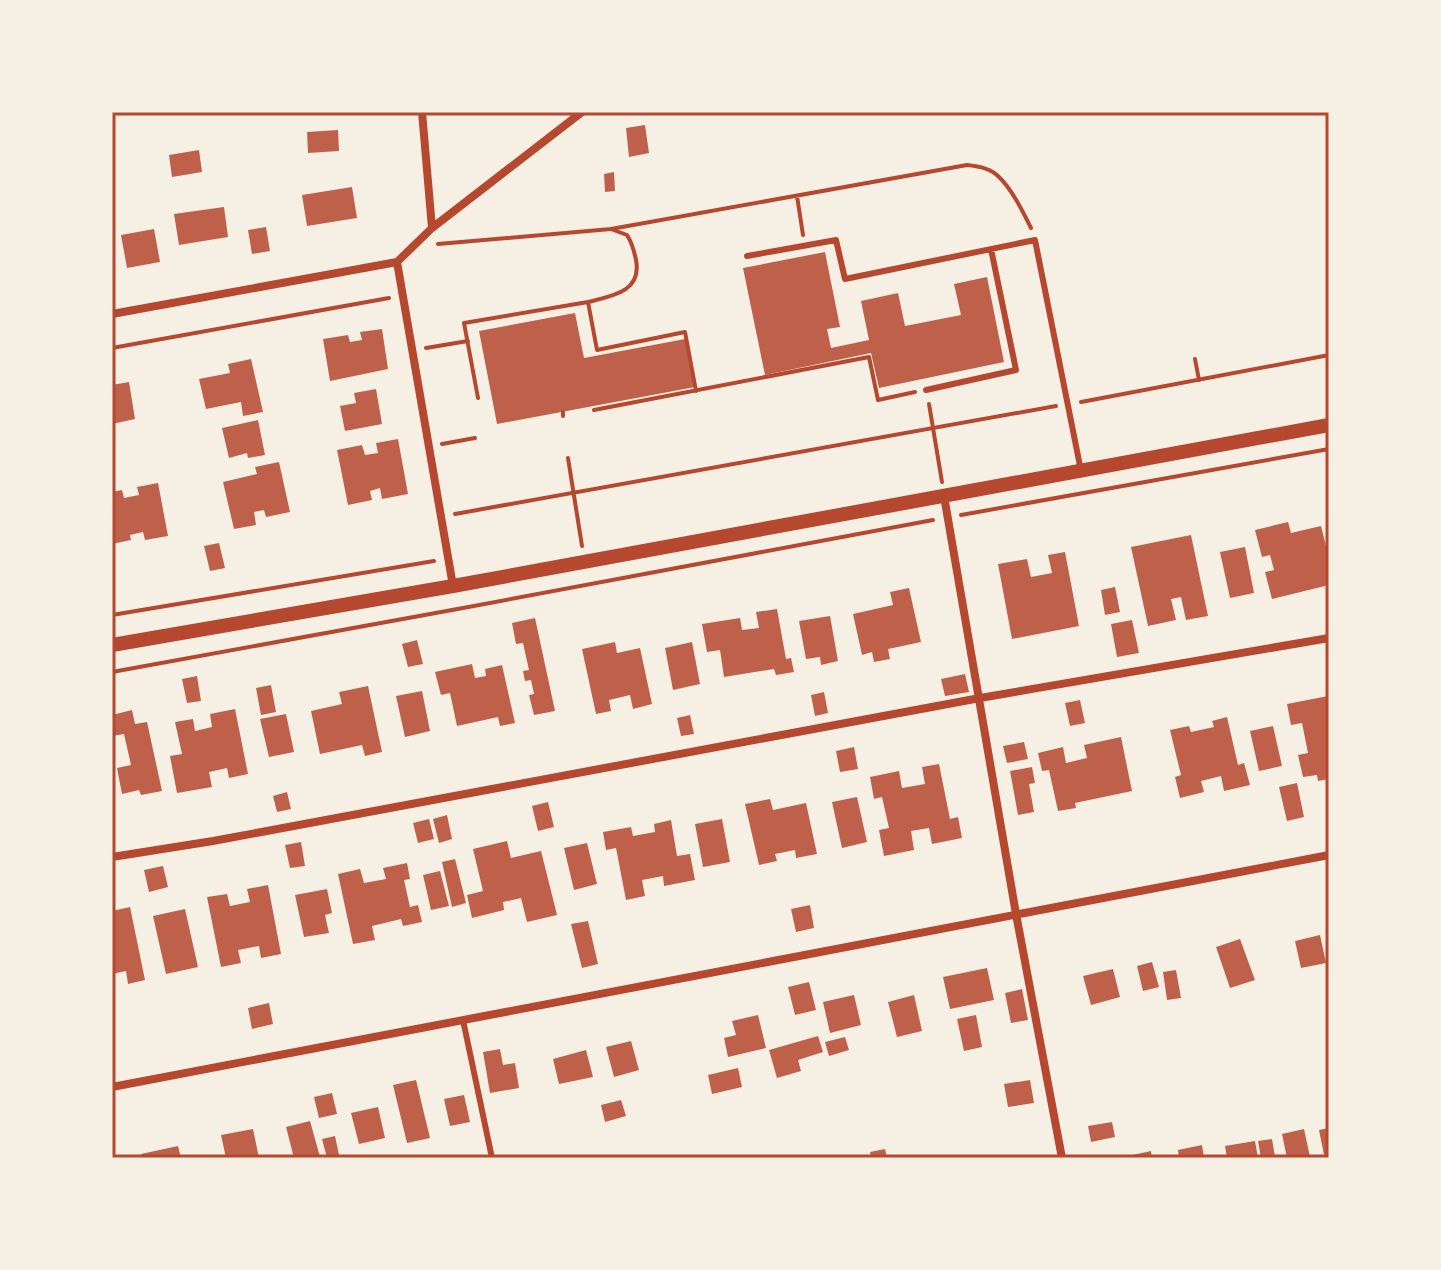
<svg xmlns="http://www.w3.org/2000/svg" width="1441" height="1270" viewBox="0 0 1441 1270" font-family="'Fira Sans Condensed',sans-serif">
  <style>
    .building { fill: #bf614a }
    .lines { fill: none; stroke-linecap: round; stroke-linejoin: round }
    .path { stroke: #b5482f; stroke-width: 4 }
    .service { stroke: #b5482f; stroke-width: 6 }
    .minor { stroke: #b5482f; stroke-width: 8 }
    .tertiary { stroke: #b5482f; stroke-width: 14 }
    .neatline { fill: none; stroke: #b5482f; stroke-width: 3 }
  </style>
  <rect width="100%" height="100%" fill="#f6efe4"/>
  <path class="building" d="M645,125L649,153L629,157L626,128Z
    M338,130L339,151L308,153L307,132Z
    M199,150L202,172L172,177L169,155Z
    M614,172L615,191L605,192L604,174Z
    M352,187L357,218L307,226L302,195Z
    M224,207L228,237L179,245L174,214Z
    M266,227L270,251L252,254L248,230Z
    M154,229L160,262L127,268L121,235Z
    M825,252L840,327L827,329L831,348L869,340L861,301L898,293L905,326L961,315L954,284L987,277L1004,362L879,388L871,353L765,375L743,268Z
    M575,313L584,358L685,339L695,387L497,424L479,331Z
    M382,329L388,369L330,381L323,339L348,335L350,342L362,340L360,332Z
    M251,359L263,412L243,416L241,402L206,409L199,379L230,373L228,364Z
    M129,382L135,419L112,424V385Z
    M376,389L382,424L345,431L340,406L356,403L354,393Z
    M258,420L265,455L248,458L247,453L229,458L222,428Z
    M398,439L408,494L382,499L380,488L370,491L372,500L348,505L337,450L362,445L365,455L378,453L376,443Z
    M279,462L290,512L266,517L264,510L254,512L256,525L234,529L223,482L257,474L255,467Z
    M158,483L168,536L145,540L143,532L130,535L131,540L112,544V492L122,490L124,498L139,495L137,487Z
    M1288,522L1291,533L1321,526L1329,558V585L1272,599L1265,572L1274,570L1270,555L1262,557L1255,530Z
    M1191,535L1208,616L1186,620L1181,597L1171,599L1176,620L1148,626L1131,547Z
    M219,543L225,568L210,571L204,546Z
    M1245,547L1254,593L1230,598L1220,552Z
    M1065,552L1079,626L1012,639L998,564L1027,559L1031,577L1052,573L1048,555Z
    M1115,587L1120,612L1105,615L1101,590Z
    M909,588L921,642L888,649L890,659L874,662L872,652L862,655L853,614L893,605L890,592Z
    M777,609L786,659L791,658L794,672L776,675L774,669L724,677L720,650L707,652L702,624L740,618L742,630L759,628L756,612Z
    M830,616L838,661L821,665L820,657L806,659L799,621Z
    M535,618L555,711L534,715L529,695L534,694L531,680L525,681L523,671L529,670L523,643L516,644L512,623Z
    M1132,620L1139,653L1117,657L1111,624Z
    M417,640L423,664L408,667L402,644Z
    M615,642L617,653L640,648L652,704L633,709L630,695L609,700L611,711L596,714L582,649Z
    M692,642L700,684L673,690L665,648Z
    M472,664L475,678L486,676L485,669L502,665L515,723L500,726L498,717L457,726L450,693L441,695L435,672Z
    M965,674L969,692L945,696L941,679Z
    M197,676L201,701L187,703L182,679Z
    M271,685L276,712L261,715L256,688Z
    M368,686L382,752L365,756L362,745L320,754L311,711L342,704L339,692Z
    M422,691L430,731L405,737L396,696Z
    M824,692L828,713L815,716L811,695Z
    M1328,696L1329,779L1318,781L1317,775L1303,777L1298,755L1308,753L1302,723L1291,725L1287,704Z
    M1080,700L1085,723L1070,726L1065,703Z
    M235,709L248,774L229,778L227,768L209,772L212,787L177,793L170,756L182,754L175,722L193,719L195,731L212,727L210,714Z
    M132,710L135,724L147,722L162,791L141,795L139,790L122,794L117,768L131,765L124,734L112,736V715Z
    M286,714L294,752L269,757L260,719Z
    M690,715L694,734L681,736L677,718Z
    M1227,717L1238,765L1244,763L1250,785L1224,791L1221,776L1201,781L1204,792L1180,798L1175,777L1181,775L1170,730L1189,726L1191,732L1214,727L1212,721Z
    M1273,726L1282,766L1259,771L1250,731Z
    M1121,737L1132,791L1075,803L1076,808L1058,811L1049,770L1042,771L1038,753L1063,747L1066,763L1087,758L1084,745Z
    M1024,742L1028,759L1007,763L1003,746Z
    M854,747L858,769L840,772L836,751Z
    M939,764L950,819L958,817L962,838L932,844L929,828L911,831L914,850L884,856L879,830L889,828L882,797L874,799L870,777L899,771L902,788L925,784L922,767Z
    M1032,767L1035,783L1029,784L1034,812L1018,815L1010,771Z
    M1297,783L1304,817L1287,821L1279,787Z
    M287,792L291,809L277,812L273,796Z
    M857,797L867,842L842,848L832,802Z
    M770,799L773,810L806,803L817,854L796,858L795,850L775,854L777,861L759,865L745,804Z
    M548,802L554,827L538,831L532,806Z
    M447,815L452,839L439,843L433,819Z
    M429,819L434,839L418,843L413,823Z
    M722,819L730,862L703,867L695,824Z
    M671,820L677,856L690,854L695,880L664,886L663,876L642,880L645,896L626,900L616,848L606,850L603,832L631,827L633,836L655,832L654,824Z
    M507,841L511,858L541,851L557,915L527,922L521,898L503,902L504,910L472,918L467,895L483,891L473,849Z
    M301,842L305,866L290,868L285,845Z
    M587,843L597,884L574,890L564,848Z
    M455,859L466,903L452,907L442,862Z
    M407,863L410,879L404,880L410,907L418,905L422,922L403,926L401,919L372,926L375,940L353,944L338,874L360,869L364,883L386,879L383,868Z
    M163,866L168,887L149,892L144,870Z
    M440,871L449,906L431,910L423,875Z
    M268,885L281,954L261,958L259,946L238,950L241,963L221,967L207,897L227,894L230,906L250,902L247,889Z
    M327,889L332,913L325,915L329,933L304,937L295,895Z
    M810,905L814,928L796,932L791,909Z
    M130,907L145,980L128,984L126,971L112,974V911Z
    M185,909L198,967L166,974L153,916Z
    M588,921L598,964L582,968L571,924Z
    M1320,935L1326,963L1301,968L1295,941Z
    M1240,939L1255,980L1230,988L1216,947Z
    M1152,962L1159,987L1143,991L1137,966Z
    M987,968L994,1000L950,1009L943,977Z
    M1113,969L1120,997L1091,1005L1083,976Z
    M1176,970L1181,998L1167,1000L1163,972Z
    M809,982L816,1010L795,1015L788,987Z
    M1022,989L1028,1020L1011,1023L1005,993Z
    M854,995L861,1025L830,1033L823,1002Z
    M914,995L922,1031L897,1037L888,1002Z
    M269,1003L273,1024L252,1029L248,1008Z
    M758,1015L766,1048L728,1057L724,1038L736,1035L732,1021Z
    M976,1015L982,1047L964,1051L957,1019Z
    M818,1036L823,1052L798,1060L801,1071L777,1078L769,1050Z
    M845,1037L849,1050L829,1056L825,1042Z
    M631,1041L639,1070L614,1077L606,1047Z
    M500,1049L503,1065L515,1063L519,1088L490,1093L483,1052Z
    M586,1050L593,1077L559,1084L553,1059Z
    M738,1068L742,1087L712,1094L708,1075Z
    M416,1080L430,1138L407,1143L393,1085Z
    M1030,1080L1034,1103L1008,1107L1004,1084Z
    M332,1093L337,1114L319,1118L314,1097Z
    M464,1095L470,1122L450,1126L444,1099Z
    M621,1100L626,1116L605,1122L601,1105Z
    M378,1107L385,1138L359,1144L351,1113Z
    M310,1121L320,1157L294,1158L286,1127Z
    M1112,1122L1115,1137L1091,1142L1088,1126Z
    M1329,1128V1154L1324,1155L1319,1130Z
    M253,1129L259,1158H226L221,1135Z
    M1304,1129L1310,1157L1287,1158L1282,1134Z
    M335,1136L339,1155L327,1158L322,1139Z
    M1272,1139L1275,1157L1261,1158L1258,1141Z
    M1255,1141L1258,1158H1227L1225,1146Z
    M1202,1145L1204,1158H1179L1178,1150Z
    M178,1146L181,1158H142L141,1154Z
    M885,1149L887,1158H871L870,1152Z
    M1151,1151L1152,1158H1123V1157Z"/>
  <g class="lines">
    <path class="path" d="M797,196L803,235
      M611,229L967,165C978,166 990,168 998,176C1012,189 1023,212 1031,228
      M438,244L611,229L627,235C632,243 634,250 636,260C642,292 612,296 588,302
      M112,348L389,298
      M426,348L468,341
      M1195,359L1199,380
      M478,398L464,323L588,302L597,350L685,332L696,391
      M1081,402L1329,355
      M929,404L942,482
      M594,410L869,357L878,400L915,392
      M563,412V416
      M442,444L475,438
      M568,458L582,546
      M455,514L1056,406
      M961,515L1329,449
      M112,615L434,561
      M112,672L463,608L933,520"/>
    <path class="service" d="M747,256L836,240L845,279L1035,240L1081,471
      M926,390L1016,370L991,249
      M463,1020L492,1158"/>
    <path class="minor" d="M422,112L432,228
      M397,262L453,586
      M112,314L397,262L432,228L582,112
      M944,496L1016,914L1062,1158
      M112,857L213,841L980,698L1329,638
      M112,1087L1329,855"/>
    <path class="tertiary" d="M112,645L453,586L1329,425"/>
  </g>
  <rect width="1441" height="1270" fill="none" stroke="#f6efe4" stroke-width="228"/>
  <rect x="114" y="114" width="1213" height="1042" class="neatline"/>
</svg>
